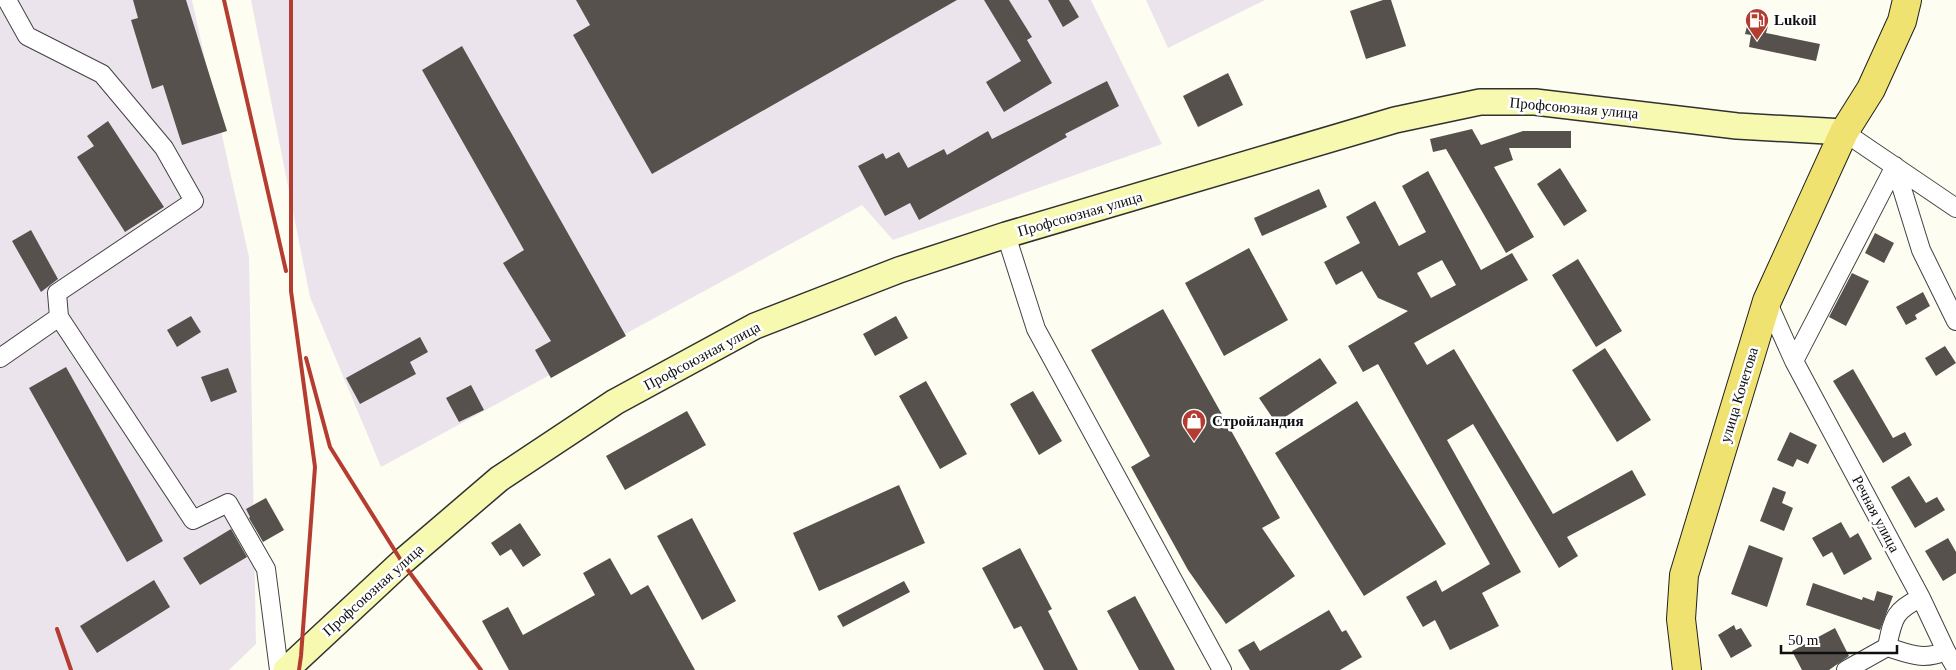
<svg xmlns="http://www.w3.org/2000/svg" width="1956" height="670" viewBox="0 0 1956 670" font-family="'Times New Roman',serif">
  <style>
    .industrial { fill: #ece4ec }
    .building { fill: #56514c; fill-rule: evenodd }
    .lines { fill: none; stroke-linecap: round; stroke-linejoin: round }
    .minor-casing { stroke: #424242; stroke-width: 20 }
    .secondary-casing { stroke: #313131; stroke-width: 28 }
    .primary-casing { stroke: #202020; stroke-width: 30 }
    .minor { stroke: #fff; stroke-width: 18 }
    .secondary { stroke: #f7f9b1; stroke-width: 25 }
    .primary { stroke: #efe270; stroke-width: 28 }
    .rail { stroke: #b53c30; stroke-width: 4 }
    .labels { text-anchor: middle; stroke-width: 5; stroke-linejoin: round; paint-order: stroke }
    .poi-label { font-size: 15px; font-weight: bold; fill: #0f0f0f; stroke: #fff; text-anchor: start }
    .street-label { font-size: 15px; fill: #0f0f0f; stroke: #fff }
  </style>
  <rect width="100%" height="100%" fill="#fefdf1"/>
  <path class="industrial" d="M0,0H192L249,257L256,644L229,670H0Z
    M251,0H1091L1162,144L893,240L862,205L381,467L310,297Z
    M1146,0H1265L1168,48Z"/>
  <path class="building" d="M133,0H186L227,131L182,145L163,85L152,89L131,20L138,18Z
    M576,0H957L652,174L573,35L590,25Z
    M984,0H1009L1032,37L1027,40L1052,83L1004,112L986,82L1021,61Z
    M1048,0H1069L1079,17L1063,27Z
    M1383,0H1391L1406,46L1366,59L1350,11Z
    M1748,22L1768,26L1766,33L1820,44L1816,61L1749,47L1751,35L1745,34Z
    M462,46L626,336L551,378L535,350L551,341L503,263L524,250L422,70Z
    M1228,73L1243,105L1198,127L1183,96Z
    M1107,81L1119,106L1065,134L1067,137L919,220L910,203L885,216L858,166L883,153L886,159L899,152L908,168L944,149L947,155L988,131L992,139Z
    M108,121L164,207L125,232L77,157L94,146L87,136Z
    M1472,129L1481,145L1523,131H1571V148H1509L1513,160L1494,167L1534,237L1506,253L1446,149L1433,152L1430,139Z
    M1560,168L1587,211L1564,226L1537,184Z
    M1428,171L1481,270L1512,253L1528,280L1414,343L1427,365L1454,349L1553,514L1632,470L1646,495L1567,537L1578,556L1559,568L1473,424L1447,440L1521,572L1482,593L1499,626L1450,650L1435,620L1423,627L1406,597L1436,580L1442,592L1490,564L1378,364L1363,372L1348,346L1408,311L1378,298L1362,271L1336,285L1324,262L1360,243L1346,217L1375,201L1399,246L1426,232L1402,186ZM1442,260L1456,285L1431,298L1417,273Z
    M1319,189L1327,207L1262,236L1254,218Z
    M31,230L58,279L41,292L12,241Z
    M1875,233L1894,243L1884,263L1865,253Z
    M1249,248L1288,320L1224,356L1185,283Z
    M1578,259L1622,331L1596,347L1552,275Z
    M1852,273L1869,281L1846,326L1829,317Z
    M1923,292L1930,306L1915,315L1917,319L1906,325L1896,307Z
    M1163,309L1280,518L1262,528L1295,576L1226,624L1188,570L1131,467L1150,456L1091,350Z
    M191,316L201,332L177,347L167,330Z
    M896,316L908,338L875,356L863,334Z
    M420,337L428,352L410,362L416,374L360,404L346,378Z
    M1945,346L1956,363L1936,376L1925,358Z
    M1605,348L1651,420L1617,442L1572,370Z
    M1320,358L1337,383L1276,423L1259,398Z
    M66,367L163,541L127,562L29,388Z
    M228,368L237,392L211,402L201,377Z
    M1853,369L1893,438L1905,432L1912,445L1883,463L1833,381Z
    M926,381L967,454L940,469L899,396Z
    M471,385L484,410L459,422L446,398Z
    M1033,391L1062,441L1039,455L1010,404Z
    M1357,401L1446,544L1364,596L1275,453Z
    M687,411L706,445L625,490L606,456Z
    M1790,432L1817,445L1808,464L1797,459L1793,467L1777,460Z
    M1909,476L1926,503L1937,497L1945,510L1915,528L1891,487Z
    M899,485L925,543L819,591L793,533Z
    M1773,487L1786,492L1782,503L1793,508L1784,531L1760,521Z
    M266,498L284,530L263,542L249,518L250,517L246,509Z
    M692,518L736,601L702,620L657,536Z
    M1841,522L1850,538L1858,533L1872,559L1844,575L1832,552L1823,557L1812,538Z
    M520,523L541,555L523,567L511,549L500,556L491,543Z
    M231,529L247,557L200,585L183,558Z
    M1948,538L1956,552V573L1943,581L1925,551Z
    M1749,545L1783,558L1767,607L1731,594Z
    M1020,548L1052,609L1048,611L1078,670H1044L1021,626L1014,629L982,568Z
    M610,558L631,595L648,585L695,670H509L482,621L508,607L523,635L595,595L583,573Z
    M154,580L170,607L97,653L80,626Z
    M904,581L910,592L843,627L837,616Z
    M1813,583L1862,600L1863,597L1874,601L1877,591L1893,596L1880,630L1806,605Z
    M1135,596L1175,670H1139L1107,611Z
    M1329,610L1342,632L1346,630L1362,657L1340,670H1250L1238,650L1254,641L1260,651Z
    M1734,625L1736,630L1741,628L1752,646L1731,658L1718,635Z
    M1835,628L1849,656L1829,670H1802L1792,651Z"/>
  <g class="lines">
    <g class="minor-casing">
      <path id="minor" d="M7,0L27,36L102,74L164,148L194,201L57,293L59,317
        M1844,132L1956,208
        M1895,166L1794,361L1921,598L1946,651L1956,668
        M1895,166L1921,250L1956,321
        M1006,235L1036,329L1222,670
        M1767,301L1794,361
        M0,358L59,317L193,520L228,503L266,569L279,670
        M1887,647C1910,654 1922,661 1946,651
        M1846,670L1887,647C1893,619 1894,610 1921,598"/>
    </g>
    <g class="secondary-casing">
      <path id="secondary" d="M286,670L402,562L499,479L615,402L755,326L899,270L1006,235L1395,120L1480,102H1535L1737,126L1844,132"/>
    </g>
    <g class="primary-casing">
      <path id="primary" d="M1687,670L1681,619L1684,575L1767,301L1844,132L1871,89L1902,21L1907,0"/>
    </g>
    <use href="#minor" class="minor"/>
    <use href="#secondary" class="secondary"/>
    <use href="#primary" class="primary"/>
    <path class="rail" d="M224,0L286,271
      M291,0V291L315,467L301,656L299,670
      M306,358L330,447L402,562L481,670
      M57,629L71,670"/>
  </g>
  <defs>
    <g id="fuel-pin" transform="scale(1.25)"><path d="M0 17L-7.5 6A9.5 9.5 0 1 1 7.5 6Z" fill="#b53c30" stroke="#fff"/><path d="M-5.5-6h7V0h2V4h1.3V-2.5L3-4.5l.8-.8L6-3V5H2.5V1h-1V6h-7ZM-4.2-4.7v3.2H.2V-4.7Z" fill="#fff"/></g>
    <g id="shop-pin" transform="scale(1.25)"><path d="M0 17L-7.5 6A9.5 9.5 0 1 1 7.5 6Z" fill="#b53c30" stroke="#fff"/><path d="M-5-2.5h2.3a2.7 3.5 0 0 1 5.4 0H5L5.5 6h-11ZM-1.5-2.5h3a1.5 2.3 0 0 0-3 0Z" fill="#fff"/></g>
  </defs>
  <g fill-rule="evenodd">
    <use href="#fuel-pin" x="1757" y="20"/>
    <use href="#shop-pin" x="1194" y="421"/>
  </g>
  <g class="labels">
    <g class="poi-label">
      <text x="1774" y="25">Lukoil</text>
      <text x="1212" y="426">Стройландия</text>
    </g>
    <g class="street-label">
      <text transform="translate(1574 108) rotate(5)" y="5">Профсоюзная улица</text>
      <text transform="translate(1080 214) rotate(-16)" y="5">Профсоюзная улица</text>
      <text transform="translate(702 356) rotate(-28)" y="5">Профсоюзная улица</text>
      <text transform="translate(1739 395) rotate(-73)" y="5">улица Кочетова</text>
      <text transform="translate(1876 514) rotate(62)" y="5">Речная улица</text>
      <text transform="translate(373 590) rotate(-42)" y="5">Профсоюзная улица</text>
    </g>
  </g>
  <path d="M1781 645v8h116v-8" fill="none" stroke="#0f0f0f" stroke-width="2.5"/>
  <text x="1788" y="645" font-size="15" fill="#0f0f0f" stroke="#ffffff" stroke-width="4" paint-order="stroke">50 m</text>
</svg>
